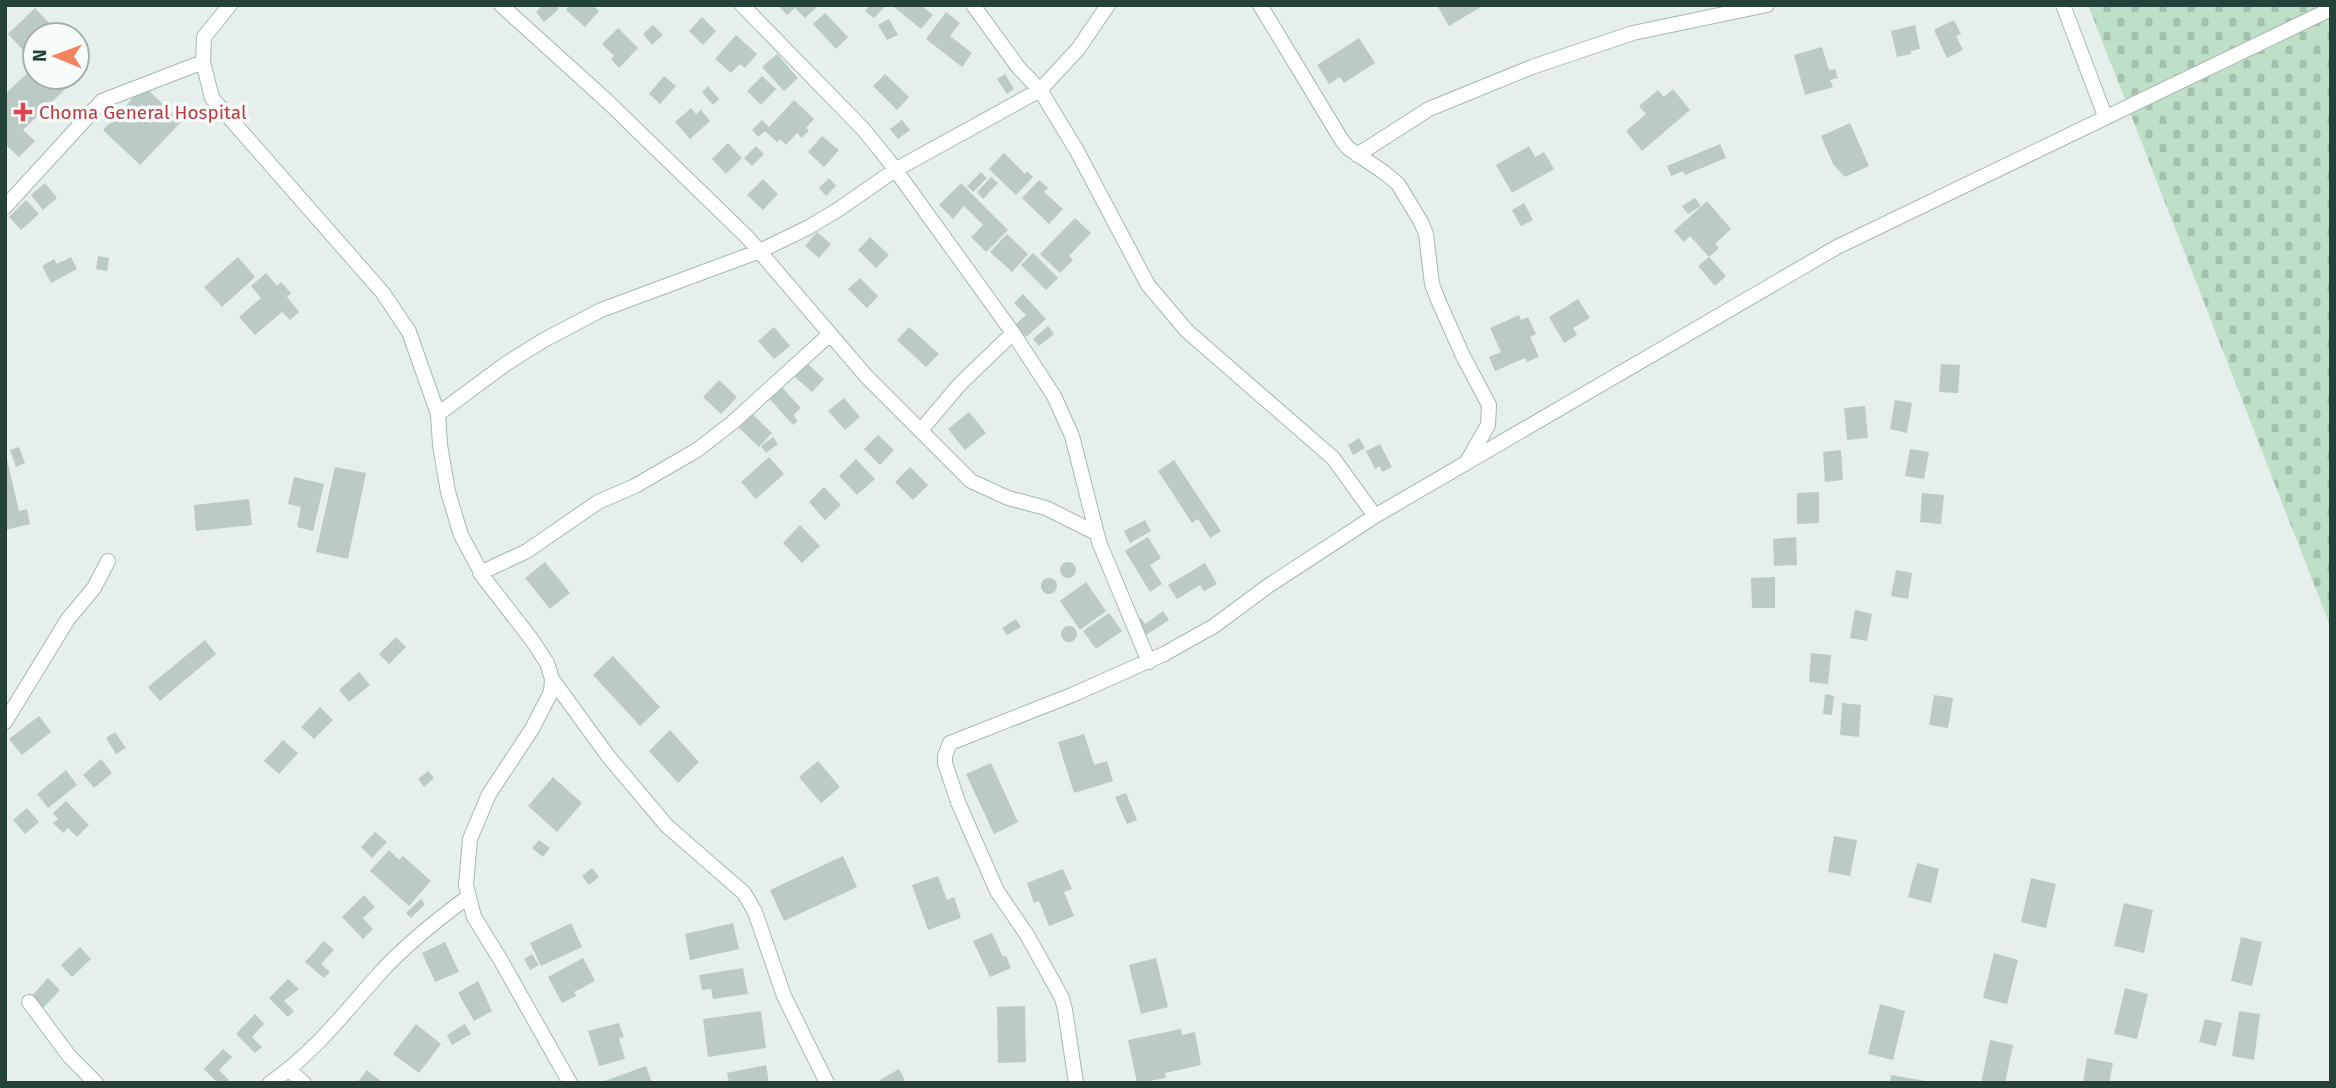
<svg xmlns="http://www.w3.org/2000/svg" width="2336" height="1088" viewBox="0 0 2336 1088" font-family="'Fira Sans',sans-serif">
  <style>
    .cemetery { fill: url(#cemetery-stones) }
    .building { fill: #bbcac4 }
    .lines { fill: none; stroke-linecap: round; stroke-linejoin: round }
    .minor-casing { stroke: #a8b8b2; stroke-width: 16 }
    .minor { stroke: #fff; stroke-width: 14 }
    .health-dot { fill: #e0444e; stroke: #f7fbf9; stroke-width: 2.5 }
    .labels { text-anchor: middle; stroke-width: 7; stroke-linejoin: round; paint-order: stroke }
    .health-label { font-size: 19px; fill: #be3a42; stroke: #f7fbf9; text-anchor: start }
  </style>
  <defs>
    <pattern id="cemetery-stones" width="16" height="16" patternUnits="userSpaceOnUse" patternTransform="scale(1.75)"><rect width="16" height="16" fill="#bfe0c8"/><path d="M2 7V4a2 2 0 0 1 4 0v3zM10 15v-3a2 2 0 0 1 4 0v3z" fill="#a4c1ad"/></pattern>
  </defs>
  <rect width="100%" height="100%" fill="#e6efeb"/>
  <path class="cemetery" d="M2088,5H2331V628Z"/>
  <path class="building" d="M543,5H556L559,9L544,22L536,12Z
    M569,5H592L599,11L585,27L566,10Z
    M778,5H815L817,7L805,18L795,8L787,15Z
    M870,5H886L874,18L865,11Z
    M896,5H921L933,15L921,29L894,7Z
    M1437,5H1479L1481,7L1449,26Z
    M35,8L60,35H35V63L8,34Z
    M946,12L960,23L950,36L972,53L962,67L926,39Z
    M825,13L848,37L836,49L813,24Z
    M702,17L716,31L703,45L689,31Z
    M889,19L898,35L887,40L878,25Z
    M1954,20L1961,34L1956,36L1963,50L1947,58L1934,30Z
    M653,25L663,35L652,45L643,34Z
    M1915,25L1920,49L1911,51V54L1897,57L1891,31Z
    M618,28L638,48L619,68L611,59L614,56L602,44Z
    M736,35L757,54L745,68L740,64L731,73L715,59Z
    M1359,38L1375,63L1344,83L1340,77L1329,84L1317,65Z
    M1822,47L1829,70L1835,69L1838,78L1830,80L1833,87L1805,95L1794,55Z
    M77,52L88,64L86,69L23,130L35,141L19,157L7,146L5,148V94L35,66V77H77Z
    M777,54L798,78L784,91L762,67Z
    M885,74L909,97L897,110L873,86Z
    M1005,74L1014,89L1007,94L997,79Z
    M664,76L676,86L660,104L649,94Z
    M762,76L776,89L761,105L747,91Z
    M144,86L181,122L140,165L103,130Z
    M708,86L719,99L713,105L702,92Z
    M1673,89L1690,110L1642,151L1626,131L1646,114L1639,106L1658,90L1664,97Z
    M794,100L814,119L806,128L809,130L802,138L797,133L786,145L780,139L777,142L765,131L758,137L752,130L762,120L769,127Z
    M691,108L696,114L701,110L710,121L690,139L675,122Z
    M902,120L910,130L898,139L890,129Z
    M1850,123L1869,166L1845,177L1833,164L1821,136Z
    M822,136L839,150L824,167L808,152Z
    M728,143L742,158L726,174L712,159Z
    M1720,144L1726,158L1685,175L1683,171L1671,176L1667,166Z
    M756,146L764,154L752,166L744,158Z
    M1529,146L1535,157L1544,152L1554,169L1512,193L1496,165Z
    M1004,153L1025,174L1027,171L1033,177L1016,195L989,169Z
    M981,172L987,178L973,192L967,186Z
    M991,177L998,183L983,199L977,192Z
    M829,178L836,186L826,196L819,188Z
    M763,179L778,194L763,210L747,195Z
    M1039,180L1048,188L1044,192L1063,209L1049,224L1022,198Z
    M45,183L57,198L43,210L31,195Z
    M961,183L1008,230L986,252L971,237L983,225L964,206L953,219L939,205Z
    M1695,198L1701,206L1688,214L1682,206Z
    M26,200L39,214L21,230L9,217Z
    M1707,201L1731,229L1715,244L1719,248L1709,257L1690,236L1684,242L1674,231Z
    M1524,203L1533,220L1521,226L1512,210Z
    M1075,218L1091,233L1069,256L1073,260L1060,273L1040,254Z
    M817,232L831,244L819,258L805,246Z
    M1007,234L1028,254L1012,272L990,252Z
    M870,237L889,255L876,268L858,250Z
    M1033,253L1058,278L1046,290L1021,265Z
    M98,256L109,258L107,271L96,269Z
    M71,257L77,269L51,283L42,266L54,259L57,264Z
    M238,257L255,277L222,307L204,287Z
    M1709,257L1726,276L1715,286L1698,266Z
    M266,273L277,286L281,282L291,293L287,297L299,312L290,320L282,312L255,335L239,317L261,298L251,286Z
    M860,278L878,296L867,308L848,289Z
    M1023,294L1046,319L1026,337L1015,325L1026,315L1014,303Z
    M1578,299L1590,318L1573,328L1577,335L1564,343L1549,317Z
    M1519,315L1521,320L1528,317L1536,334L1530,337L1539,357L1527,362L1525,358L1495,371L1489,357L1501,352L1490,328Z
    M1048,326L1054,334L1039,346L1033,339Z
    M774,327L790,346L774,359L758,341Z
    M909,327L939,354L926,367L897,340Z
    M807,363L824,379L812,392L794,376Z
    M1941,364L1960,365L1958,393L1939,392Z
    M719,380L737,397L721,414L703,397Z
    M778,383L801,408L793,415L798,421L793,425L766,395Z
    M844,398L860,417L845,430L828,411Z
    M1895,400L1912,403L1907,433L1890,429Z
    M1865,406L1868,438L1847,440L1844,408Z
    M969,412L986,433L965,450L948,429Z
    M752,414L772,433L759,447L739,428Z
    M878,435L894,450L880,465L864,449Z
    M773,437L778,444L766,453L761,446Z
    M1359,438L1365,448L1353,455L1348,445Z
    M1380,444L1392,467L1382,472L1380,466L1375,469L1366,451Z
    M19,447L25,463L16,467L10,450Z
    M1910,449L1929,452L1924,479L1905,476Z
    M1841,450L1843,480L1825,482L1823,452Z
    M5,451L19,511L27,509L30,524L5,530Z
    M769,457L784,474L756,499L741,482Z
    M856,459L875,479L857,495L839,476Z
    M1174,460L1221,531L1210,538L1198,519L1192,523L1158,471Z
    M335,467L366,473L348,559L316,552Z
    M910,467L928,485L913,500L895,482Z
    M294,477L324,484L313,531L297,527L301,507L288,504Z
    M824,487L841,505L825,520L809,502Z
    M1819,492V523L1797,524V493Z
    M1922,493L1944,495L1941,524L1920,522Z
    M249,499L252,525L196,531L194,505Z
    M1145,520L1151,531L1130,543L1124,531Z
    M800,525L820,546L802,563L783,543Z
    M1148,537L1161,558L1150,565L1162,584L1150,592L1125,551Z
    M1796,537L1797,565L1774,566L1773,539Z
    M545,562L570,593L550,609L525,578Z
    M1060 570a8 8 0 1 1 16 0a8 8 0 1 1-16 0Z
    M1205,563L1217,584L1204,591L1200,585L1177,599L1168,585Z
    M1896,570L1912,573L1908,599L1891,596Z
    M1775,577V608H1752L1751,578Z
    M1041 586a8 8 0 1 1 16 0a8 8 0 1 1-16 0Z
    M1086,582L1106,611L1080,630L1060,601Z
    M1855,610L1872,614L1867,641L1850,638Z
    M1163,611L1169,620L1146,635L1136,621L1141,618L1145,624Z
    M1109,613L1122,631L1096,649L1083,631Z
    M1016,619L1021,627L1007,635L1002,628Z
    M1061 634a8 8 0 1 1 16 0a8 8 0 1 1-16 0Z
    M396,637L406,647L389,664L379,654Z
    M205,640L216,654L160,701L148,687Z
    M1811,653L1831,655L1828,684L1809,682Z
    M613,656L660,707L640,726L593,675Z
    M359,672L370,685L349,702L339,690Z
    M1825,694L1834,696L1832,715L1823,714Z
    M1934,695L1953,698L1948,728L1929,725Z
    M1842,703L1861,705L1859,737L1840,735Z
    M320,707L333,720L314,739L301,727Z
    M39,716L51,732L22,755L9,739Z
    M670,730L699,762L678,783L649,751Z
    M115,732L126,748L116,754L106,738Z
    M1084,734L1094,765L1107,761L1113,781L1074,793L1058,742Z
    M283,740L298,753L279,774L264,761Z
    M101,759L112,773L94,788L83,775Z
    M818,761L840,787L821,803L799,777Z
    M991,763L1018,822L994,834L966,774Z
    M66,770L77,785L48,808L37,794Z
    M428,771L434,778L424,787L418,779Z
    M553,777L582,803L557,832L528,806Z
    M1126,793L1137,820L1127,824L1115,797Z
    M66,801L89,825L77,837L68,828L63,833L53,823L58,819L53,813Z
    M27,808L39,822L25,834L13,820Z
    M375,832L387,842L372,858L361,847Z
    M1834,836L1857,840L1850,876L1828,872Z
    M539,840L550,848L543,857L532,848Z
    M389,850L399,860L403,856L431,881L409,906L370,871Z
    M843,856L857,887L784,921L770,890Z
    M1917,863L1939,869L1931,903L1908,897Z
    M592,868L599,877L589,885L582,876Z
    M1063,869L1072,889L1064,892L1074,916L1049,926L1039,901L1034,903L1027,883Z
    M938,876L947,900L954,897L961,918L928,930L912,885Z
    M2031,878L2056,884L2046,928L2021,922Z
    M364,895L375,907L363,918L373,929L363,939L342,917Z
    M421,899L425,904L411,918L406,913Z
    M2124,903L2153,910L2144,953L2114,946Z
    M571,923L582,947L541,966L530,943Z
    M733,923L739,949L690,960L685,934Z
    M992,933L1003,957L1006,956L1011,968L990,977L973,941Z
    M2241,937L2262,942L2252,986L2231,981Z
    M324,941L334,950L321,964L330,972L324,978L305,962Z
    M445,942L459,972L435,982L422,953Z
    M80,947L91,959L72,977L61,965Z
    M1994,953L2018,960L2007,1004L1983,998Z
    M532,954L539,965L530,970L524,959Z
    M583,958L595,981L574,992L576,996L562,1003L548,977Z
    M1156,958L1168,1007L1141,1014L1129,965Z
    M743,968L748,994L713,999L711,989L702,990L699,975Z
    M48,978L60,990L42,1009L30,998Z
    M288,979L299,989L284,1001L294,1011L288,1017L269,998Z
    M478,981L492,1011L474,1021L458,993Z
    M2125,988L2148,994L2137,1039L2114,1034Z
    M1880,1004L1905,1011L1893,1060L1868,1054Z
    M1025,1006L1026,1062L998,1063L997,1007Z
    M761,1011L766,1048L708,1057L703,1019Z
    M2239,1011L2260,1014L2254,1060L2232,1056Z
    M255,1014L264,1024L252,1037L262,1047L255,1053L236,1034Z
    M2205,1019L2222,1023L2216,1046L2199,1042Z
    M619,1023L624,1037L619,1038L625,1059L599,1066L588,1031Z
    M416,1024L441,1044L419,1073L393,1054Z
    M465,1024L471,1034L452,1045L447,1035Z
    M1181,1029L1182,1035L1195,1032L1201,1065L1165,1073L1166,1078L1137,1083L1128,1040Z
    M1990,1040L2013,1045L2005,1083H1981Z
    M223,1049L232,1057L219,1070L229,1080L227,1083H218L204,1069Z
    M2087,1058L2113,1063L2109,1083H2083Z
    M766,1065L769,1083H729L727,1073Z
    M646,1066L652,1083H603L602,1082Z
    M899,1069L906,1083H875Z
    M367,1070L383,1083H357Z
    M1891,1075L1926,1081L1925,1083H1890Z"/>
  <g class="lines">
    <g class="minor-casing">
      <path id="minor" d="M230,5L204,37L203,62L212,98L383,293L409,332L438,414L440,445L448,492L461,535L484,578L532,640L547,663L552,679L551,692L532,729L489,794L470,839L466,885L474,917L500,959L570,1083
        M501,5L607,101L748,238L866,376L971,481L1008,498L1046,508L1096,533
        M742,5L863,129L889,161L1013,333L1054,396L1072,436L1099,542L1149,662
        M973,5L1018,67L1040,90L1077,151L1148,285L1187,331L1333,458L1375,516
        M1260,5L1341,139L1348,148L1385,173L1398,184L1421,222L1426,234L1432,284L1438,300L1463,356L1489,405L1488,425L1468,460
        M2063,5L2105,116
        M1357,155L1429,109L1532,67L1633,33L1767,5
        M5,207L102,101L203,62
        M438,414L507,363L544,340L601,310L760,251L809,227L839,209L895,170L1040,90L1078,49L1108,5
        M921,430L960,384L1013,333
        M480,573L527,551L598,502L635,486L697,450L732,423L829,335
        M552,679L608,756L667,826L744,893L755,912L784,996L827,1083
        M5,722L68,619L94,588L108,561
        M29,1002L70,1057L96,1083
        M289,1070L304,1083
        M270,1083C314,1053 345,1012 380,973C406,944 438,919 469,896
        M1076,1083L1065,1010L1062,998L1027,935L997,891L958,802L945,763V756L950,743L1072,695L1164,654L1214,626L1268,586L1375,516L1837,247L2331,9"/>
    </g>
    <use href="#minor" class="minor"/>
  </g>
  <path class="health-dot" d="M19.5 101.5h7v7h7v7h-7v7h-7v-7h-7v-7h7z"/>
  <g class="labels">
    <g class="health-label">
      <text x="39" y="119">Choma General Hospital</text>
    </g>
  </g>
  <rect width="2336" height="1088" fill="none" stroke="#24423a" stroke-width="14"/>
  <g transform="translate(56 56) rotate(271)"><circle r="33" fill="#f7fbf9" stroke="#a3b1ad" stroke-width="2"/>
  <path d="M0-5L12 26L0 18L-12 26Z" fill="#f4845f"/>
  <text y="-10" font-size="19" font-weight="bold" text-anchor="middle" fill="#24423a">N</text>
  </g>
</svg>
